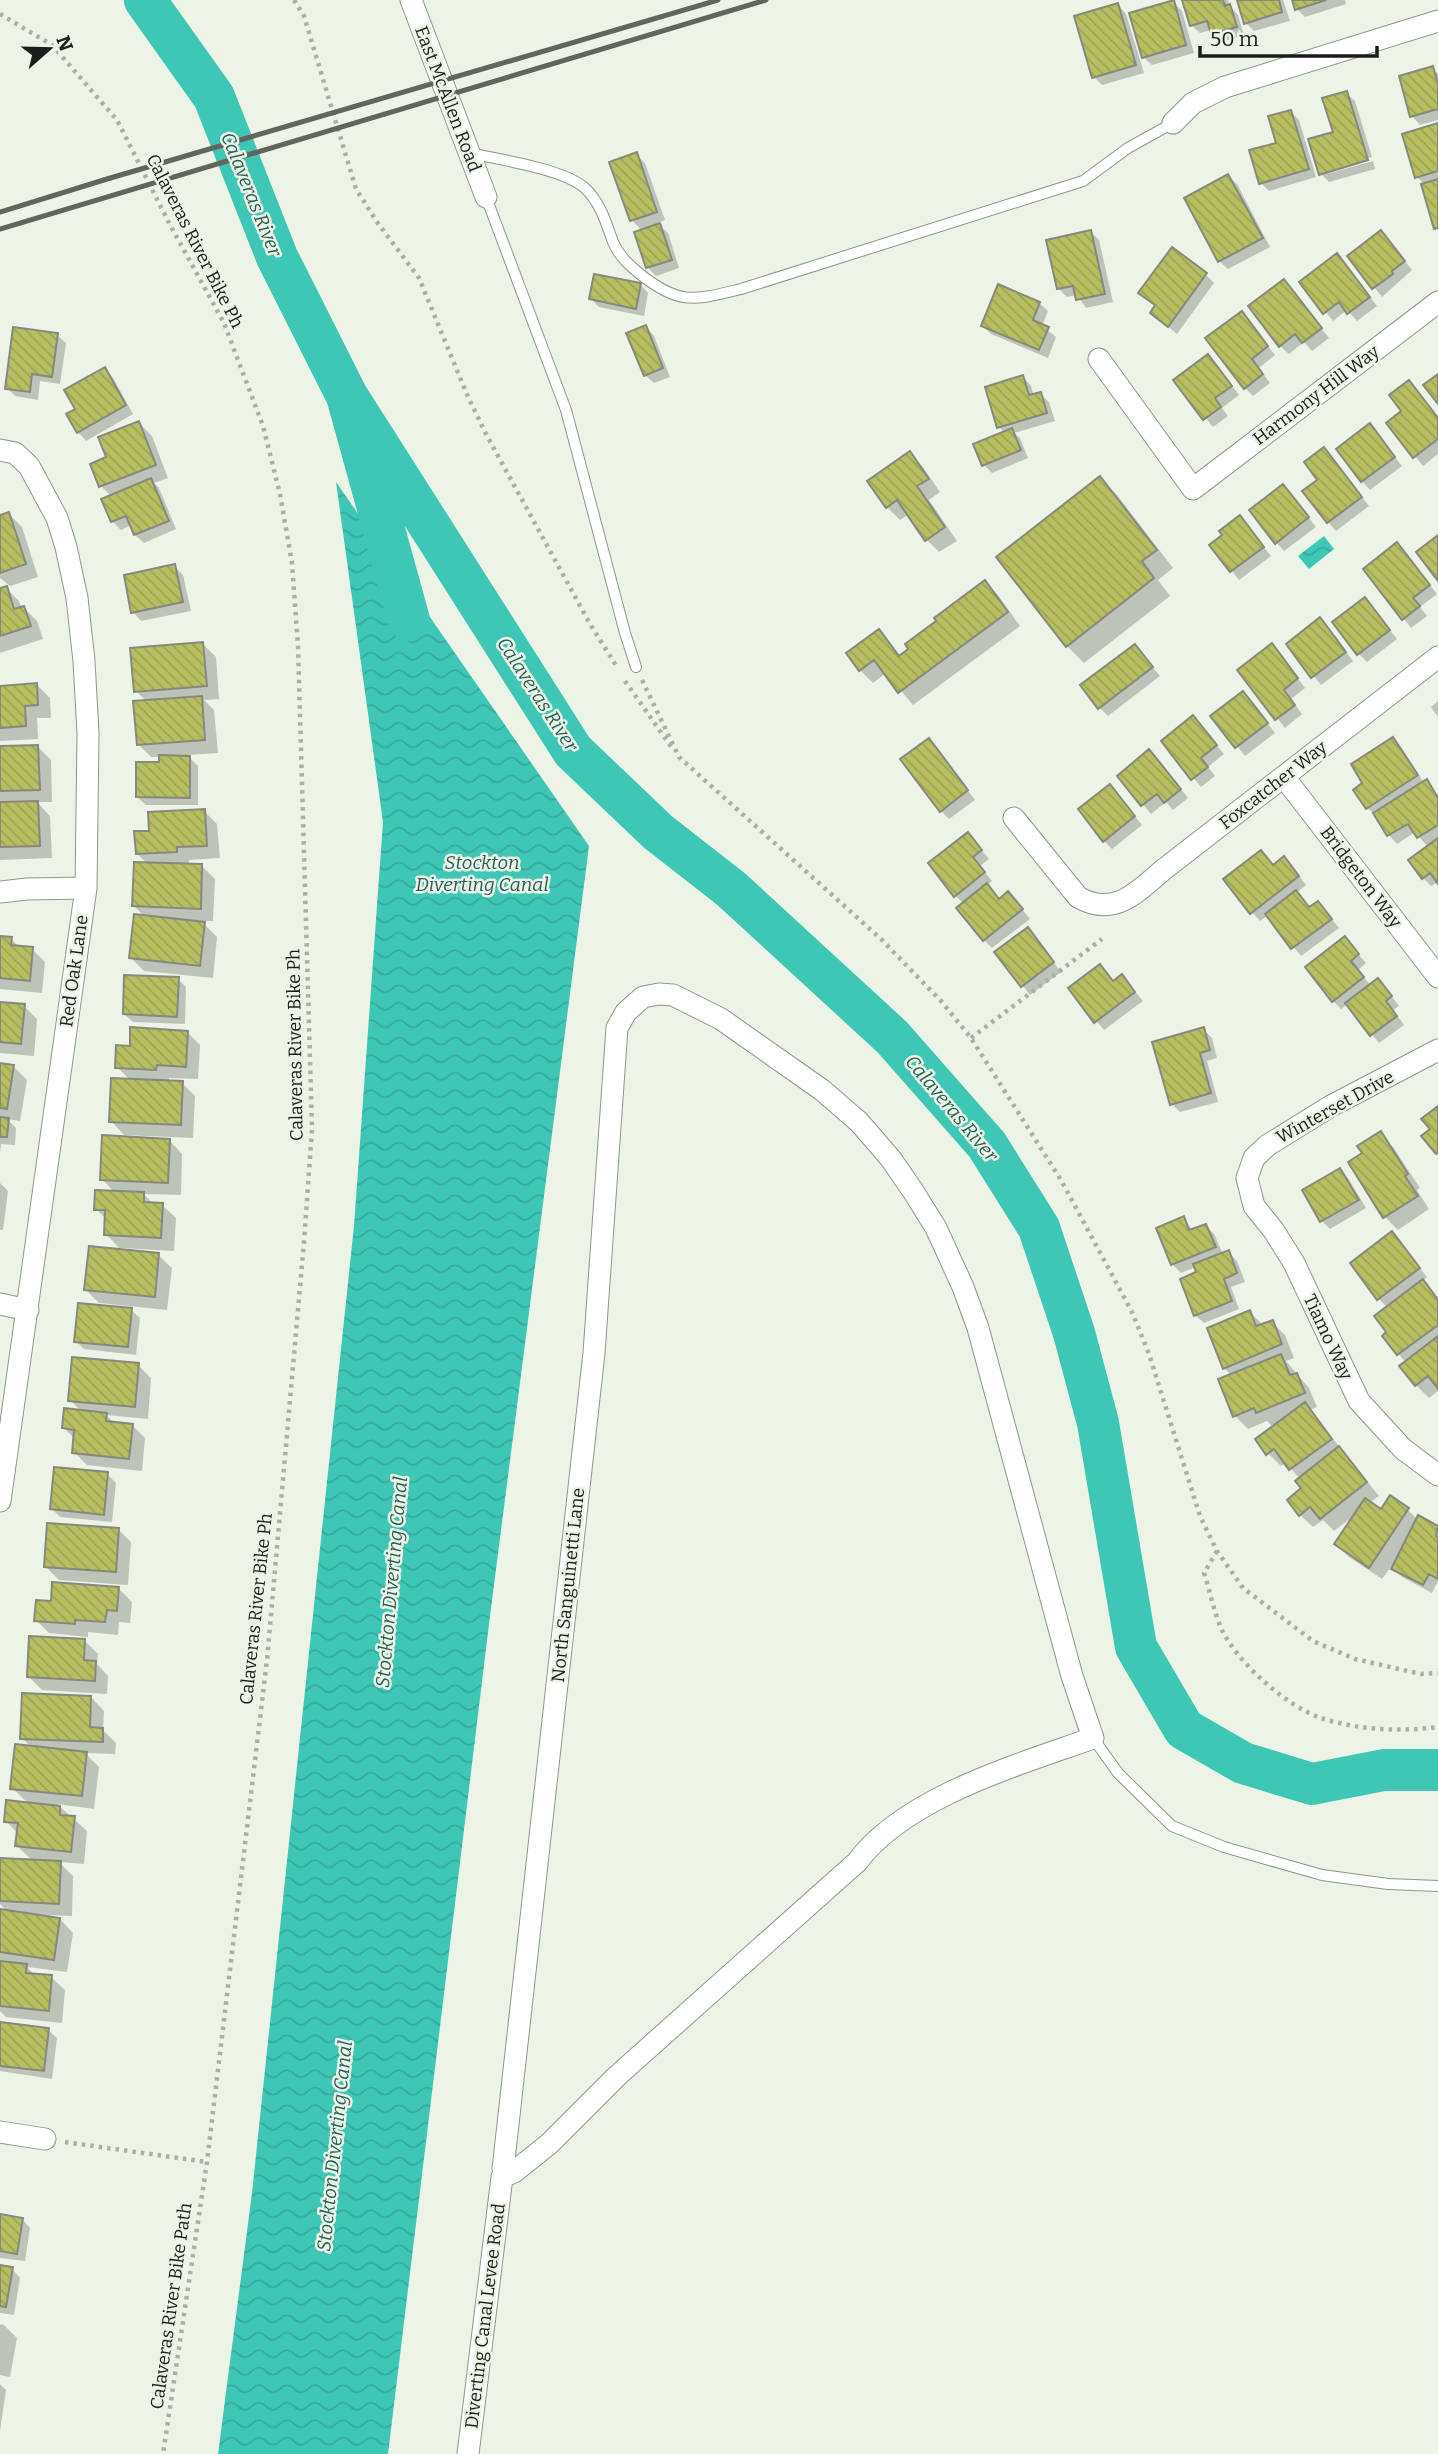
<svg xmlns="http://www.w3.org/2000/svg" width="1438" height="2454" viewBox="0 0 1438 2454" font-family="Bitter,serif">
  <style>
    .water { fill: url(#water-waves) }
    .shadow { fill: #0003 }
    .lines { fill: none; stroke-linecap: round; stroke-linejoin: round }
    .river { stroke: #3fc7b6; stroke-width: 42 }
    .building { fill: url(#building-back-hatch); stroke: #88897d; stroke-width: 2 }
    .lane-casing { stroke: #8e968b; stroke-width: 12 }
    .street-casing { stroke: #8e968b; stroke-width: 23 }
    .path { stroke: #aab0a7; stroke-width: 4.5; stroke-dasharray: 3.5 5; stroke-linecap: butt }
    .lane { stroke: #fff; stroke-width: 10 }
    .street { stroke: #fff; stroke-width: 21 }
    .rail { stroke: #60655e; stroke-width: 5 }
    .labels { text-anchor: middle; stroke-width: 5; stroke-linejoin: round; paint-order: stroke }
    .street-label { font-size: 18px; fill: #1a1d19; stroke: #ecf4e8 }
    .water-label { font-size: 19px; font-style: italic; fill: #285e56; stroke: #ecf4e8 }
  </style>
  <defs>
    <pattern id="water-waves" width="16" height="10" patternUnits="userSpaceOnUse" patternTransform="scale(1.75)"><rect width="16" height="10" fill="#3fc7b6"/><path d="M0 5q4-4 8 0t8 0" fill="none" stroke="#37aa9c"/></pattern>
    <pattern id="building-back-hatch" width="6" height="6" patternUnits="userSpaceOnUse" patternTransform="scale(1.75)"><rect width="6" height="6" fill="#b7be60"/><path d="M-1 5l2 2M0 0l6 6M5-1l2 2" fill="none" stroke="#9da353"/></pattern>
  </defs>
  <rect width="100%" height="100%" fill="#ecf4e8"/>
  <path class="water" d="M336,482L589,846L490,1616L388,2454H218L252,2193L354,1226L383,822Z
    M1324,536L1334,549L1309,569L1298,556Z"/>
  <path class="shadow" d="M1184,0H1228L1230,6L1238,15L1244,35L1221,42L1212,30L1200,33L1191,25Z
    M1239,0H1283L1290,21L1254,31L1246,23Z
    M1294,0H1345L1346,4L1305,17L1297,9Z
    M1173,2L1182,11L1194,53L1152,65L1143,57Z
    M1118,5L1126,14L1144,73L1102,85L1094,77Z
    M1432,68L1438,74V120L1420,125L1412,116Z
    M1346,93L1355,101L1372,157L1323,172V175L1373,161L1375,169L1329,182L1321,174Z
    M1291,112L1299,120L1316,177L1269,191L1261,183Z
    M1438,125V230L1425,185L1417,177Z
    M636,154L645,163L665,220L657,223L668,233L679,268L656,276L648,268L636,233L642,231L632,220Z
    M1228,176L1237,184L1270,247L1228,269L1219,261Z
    M1091,232L1099,240L1113,302L1086,308L1077,295L1067,297L1058,288Z
    M1389,241L1412,270L1382,297L1350,256Z
    M1345,264L1377,306L1357,321L1347,310L1333,321L1302,283Z
    M1206,275L1214,283L1177,334L1152,313L1157,307L1141,293Z
    M1284,281L1329,338L1312,351L1304,342L1289,354L1280,346Z
    M640,284L648,293L644,316L599,307L591,299Z
    M1039,303L1048,311L1042,326L1056,337L1048,358L991,334L983,326Z
    M1241,313L1275,355L1259,368L1270,383L1253,396L1245,388Z
    M646,327L654,336L670,377L654,383L645,375Z
    M57,335L66,343L60,384L40,381L38,400L15,396L7,388Z
    M1216,365L1239,395L1222,408L1228,416L1213,427L1176,380Z
    M105,369L113,378L133,414L86,441L78,432L77,410Z
    M1023,377L1031,386L1034,396L1040,394L1049,402L1055,421L1014,433L1020,438L1028,458L992,473L984,465L1005,433L999,427Z
    M1404,411L1438,418V454L1423,466L1388,423Z
    M139,423L152,436L168,478L154,483L159,488L176,529L144,543L135,535L131,525L121,530L112,521L111,496L101,486L108,458Z
    M1370,426L1402,466L1370,490L1362,481Z
    M1324,449L1369,506L1336,531L1328,522L1319,481Z
    M909,453L922,466L940,492L929,500L957,541L939,552L926,539L909,514L900,520L887,507Z
    M1100,478L1117,495L1173,568L1158,580L1170,596L1084,663L1067,646Z
    M1291,495L1316,527L1284,551L1276,542Z
    M9,514L22,527L38,577L10,586L0,578V516Z
    M1240,518L1271,556L1239,580L1212,545Z
    M1405,553L1437,594L1420,607L1427,616L1411,628L1365,569Z
    M174,566L183,575L191,611L141,621L133,612Z
    M985,582L998,595L1020,626L913,705L886,673L873,683L860,670L879,631L901,657Z
    M6,588L19,601L22,609L24,608L37,621L43,639L0,653V590Z
    M1365,599L1397,639L1367,662L1359,654Z
    M1328,628L1353,661L1321,685L1288,644Z
    M203,644L216,657L219,699L204,700L214,710L218,753L187,755L198,766V805H146L137,797L161,764V757H151L138,744L146,701L136,691Z
    M1135,646L1160,676L1108,716L1099,707Z
    M1280,654L1305,688L1291,699L1302,714L1285,728L1239,670Z
    M37,685L50,698L51,718H37L38,739L0,741V687Z
    M1251,701L1275,733L1245,756L1213,716Z
    M1438,701V717L1431,707Z
    M1193,717L1224,754L1208,767L1215,776L1201,787L1163,741Z
    M1393,739L1401,747L1424,783L1427,782L1438,795V882L1431,886L1423,878L1428,847L1415,832L1397,844L1389,835L1377,816L1367,808L1355,790L1365,784Z
    M38,747L51,760L52,802H37L50,816L52,858L0,860V748Z
    M937,749L975,800L949,819L941,811Z
    M1158,760L1188,798L1173,810L1166,802L1151,814L1119,776Z
    M1110,786L1142,825L1112,849L1104,841Z
    M204,811L217,824L220,858L189,860V866H202L215,879L213,921H201L217,937L213,978L144,971L131,958L146,918L134,906L148,864L137,854L151,832Z
    M976,843L989,859L980,866L992,881L986,886L1000,900L1016,902L1030,919L992,948L984,940L964,904L955,895Z
    M1274,867H1292L1306,885L1296,893L1310,909L1318,903L1339,928L1301,956L1268,915L1260,921L1252,912Z
    M1028,929L1061,972L1030,995L997,952Z
    M0,938L11,939L20,948L32,949L45,962L42,993L0,989Z
    M1345,939L1366,963L1358,970L1371,986L1386,989L1399,1006L1393,1010L1404,1025L1379,1043L1348,1004L1341,1009L1333,1001Z
    M1100,966L1114,982L1122,976L1143,1001L1104,1030L1070,989Z
    M178,979L186,987L185,1024L133,1022L124,1014Z
    M0,1004L24,1006L37,1019L34,1056L0,1053Z
    M1203,1029L1212,1038L1217,1058L1207,1061L1218,1102L1180,1112L1172,1104Z
    M187,1032L200,1045L198,1079L169,1078V1082L182,1083L195,1096L193,1138L124,1135L111,1121L130,1080L117,1067L131,1047Z
    M0,1064L14,1067L27,1080L20,1121L7,1119L16,1128L15,1145L1,1144L0,1153Z
    M1380,1134L1393,1147L1420,1188L1417,1190L1429,1209L1398,1230L1385,1217L1350,1163L1364,1154Z
    M169,1140L182,1154L181,1195L143,1194L154,1204L162,1205L176,1218L174,1251L121,1248V1250L106,1234L107,1220L96,1209L115,1193L102,1179Z
    M1340,1170L1348,1178L1366,1208L1330,1229L1322,1221Z
    M0,1183L8,1191L3,1230H0Z
    M1184,1218L1193,1231L1206,1226L1214,1234L1223,1254L1228,1252L1237,1261L1245,1282L1231,1287L1239,1309L1204,1323L1195,1315L1199,1273L1196,1267L1181,1273L1172,1264Z
    M1392,1233L1427,1277L1422,1281L1438,1298V1391L1429,1398L1416,1385L1406,1363L1384,1336L1389,1333L1388,1308L1379,1299Z
    M158,1255L172,1268L167,1310L99,1303L86,1290Z
    M131,1310L140,1318L136,1355L84,1349L76,1341Z
    M1250,1312L1263,1325L1272,1322L1285,1335L1294,1358L1286,1361L1309,1388L1317,1407L1310,1410L1379,1496L1369,1503L1381,1511L1408,1510L1418,1520L1419,1518L1438,1528V1581L1432,1593L1402,1577L1393,1569L1397,1562L1395,1561L1382,1579L1349,1557L1336,1544L1355,1515L1334,1531L1323,1520L1313,1527L1300,1515L1303,1489L1300,1479L1286,1463L1281,1466L1268,1453L1273,1427L1267,1421L1248,1429L1235,1416L1232,1376L1224,1368Z
    M138,1365L151,1378L148,1419L106,1415L115,1424L132,1425L145,1438L142,1471L87,1465L74,1452L75,1439L64,1428L82,1412L70,1400Z
    M107,1474L116,1483L112,1522L60,1517L52,1509Z
    M118,1529L131,1542L128,1585L59,1580L46,1567Z
    M119,1589L132,1602L130,1623L119,1622L118,1635L88,1632V1637L49,1633L36,1620L52,1603Z
    M85,1641L98,1654L97,1664L108,1676L107,1694L42,1690L29,1677Z
    M91,1697L104,1711L103,1730L116,1743L115,1754L85,1753L99,1767L94,1809L57,1804L87,1831L84,1864L59,1862L73,1876L72,1916L46,1915V1917L60,1919L73,1933L67,1972L27,1967L36,1976L51,1977L65,1990L62,2023L6,2017L0,2011V1910L8,1912L0,1904V1859L33,1861L17,1846L18,1834L6,1821L29,1804L12,1788L32,1748L22,1738Z
    M0,2024L48,2030L57,2038L52,2079L0,2071Z
    M0,2216L22,2219L30,2228L25,2261L0,2258Z
    M0,2267L12,2269L20,2278L14,2315L0,2313Z
    M0,2324L4,2325L17,2338L10,2377L0,2375Z
    M0,2384L6,2390L0,2431Z"/>
  <g class="lines">
    <path class="river" d="M145,0L214,97L277,257L347,396L409,620
      M347,396L573,751L658,832L731,889L892,1037L987,1145L1039,1228L1074,1333L1098,1423L1136,1647L1184,1729L1243,1763L1312,1784L1384,1770H1438"/>
  </g>
  <path class="building" d="M1174,0L1186,45L1142,58L1129,13Z
    M1182,0H1223L1225,6L1230,4L1237,27L1211,34L1207,21L1190,26Z
    M1237,0H1279L1282,12L1244,24Z
    M1292,0H1326L1295,10Z
    M1118,3L1136,65L1092,78L1074,16Z
    M1433,66L1438,84V109L1410,117L1399,76Z
    M1347,91L1368,160L1319,175L1308,139L1333,132L1322,98Z
    M1291,110L1309,169L1259,184L1249,150L1276,143L1268,116Z
    M1438,123V171L1415,178L1402,134Z
    M637,152L657,212L630,221L609,162Z
    M1228,174L1263,238L1218,262L1184,198Z
    M1438,179V228L1434,229L1421,184Z
    M660,223L672,260L646,268L634,232Z
    M1091,230L1105,294L1076,300L1073,286L1057,289L1046,240Z
    M1381,230L1405,261L1392,271L1393,274L1372,289L1347,256Z
    M1172,247L1207,273L1168,327L1150,313L1155,305L1138,293Z
    M1337,253L1370,297L1347,314L1339,302L1323,314L1299,282Z
    M594,274L641,283L636,309L589,299Z
    M1284,279L1322,328L1302,343L1295,334L1279,347L1248,306Z
    M998,284L1040,302L1033,320L1049,327L1039,350L981,326Z
    M1242,311L1268,346L1252,359L1263,374L1244,389L1205,338Z
    M646,325L663,368L644,376L626,333Z
    M13,327L58,333L52,377L32,374L30,392L5,389Z
    M1208,354L1232,386L1215,398L1221,407L1203,420L1173,380Z
    M105,367L126,405L77,433L66,414L75,409L64,390Z
    M1438,374V404L1423,385Z
    M1023,375L1029,395L1041,392L1047,413L997,428L985,387Z
    M1409,380L1438,418V439L1413,458L1386,423L1401,411L1389,395Z
    M139,421L156,465L99,487L90,464L106,457L98,437Z
    M1370,423L1395,457L1361,482L1336,449Z
    M1012,428L1021,450L982,466L973,444Z
    M1324,447L1362,497L1327,523L1302,491L1317,480L1304,462Z
    M910,451L929,479L917,486L945,527L925,541L897,500L886,508L867,481Z
    M1100,476L1157,550L1142,561L1154,578L1066,647L996,557Z
    M151,478L169,521L134,535L126,516L111,522L101,499Z
    M1283,484L1309,517L1275,544L1249,510Z
    M9,512L26,564L0,573V515Z
    M1240,515L1264,547L1230,572L1209,545L1222,535L1219,531Z
    M1438,535V581L1416,552Z
    M1397,542L1430,585L1413,598L1420,606L1402,620L1363,569Z
    M175,564L183,602L131,613L124,575Z
    M985,580L1008,612L898,693L874,660L859,671L846,653L879,629L899,656L908,649L905,644L936,621L934,618Z
    M7,586L14,609L24,606L31,626L0,636V588Z
    M1365,597L1390,630L1357,655L1332,622Z
    M1320,617L1346,652L1311,678L1286,644Z
    M203,642L207,686L134,692L130,648Z
    M1272,643L1298,678L1284,690L1295,705L1275,720L1237,670Z
    M1135,644L1153,667L1098,709L1080,685Z
    M37,683L38,705L25,706L26,726L0,728V686Z
    M1243,691L1268,723L1235,748L1210,716Z
    M202,696L205,740L137,745L133,701Z
    M1193,715L1217,745L1201,758L1208,767L1191,780L1161,741Z
    M1393,737L1418,775L1366,809L1353,790L1362,783L1351,764Z
    M929,738L968,790L940,812L900,759Z
    M38,745L40,790L0,791V746Z
    M1149,749L1181,789L1164,803L1157,794L1141,806L1117,776Z
    M159,755L190,756V798L136,797V762H159Z
    M1427,779L1438,798V825L1417,838L1408,824L1387,836L1373,813Z
    M1110,784L1135,816L1103,842L1078,809Z
    M38,801L40,846L0,847V802Z
    M205,809L207,846L177,847V852L136,854L134,831H149L148,812Z
    M968,832L982,850L973,857L985,872L954,897L928,863Z
    M1438,838V884L1430,873L1422,879L1408,860Z
    M1261,850L1273,865L1284,856L1299,876L1250,914L1223,879Z
    M134,862L202,864L201,909L132,906Z
    M987,883L999,899L1008,891L1023,909L983,941L956,908Z
    M1296,890L1309,907L1318,901L1332,919L1291,949L1265,914Z
    M134,914L205,922L200,966L129,958Z
    M1028,927L1054,962L1021,987L994,952Z
    M0,936L12,937L11,945L33,947L30,981L0,978Z
    M1345,936L1359,954L1351,961L1364,977L1332,1002L1305,967Z
    M1100,964L1113,981L1122,974L1135,992L1094,1023L1068,988Z
    M124,975L179,977L177,1017L123,1014Z
    M1378,978L1392,996L1386,1001L1397,1016L1370,1036L1345,1003Z
    M0,1002L25,1004L21,1044L0,1042Z
    M130,1027L188,1031L186,1067L157,1065L156,1070L115,1068L116,1045L130,1046Z
    M1204,1027L1210,1050L1200,1053L1211,1093L1170,1105L1152,1042Z
    M0,1063L14,1065L7,1109L0,1108Z
    M111,1078L183,1081L181,1125L109,1122Z
    M1438,1106V1153L1436,1154L1421,1136L1430,1129L1421,1119Z
    M0,1117L9,1118L7,1137H0Z
    M1381,1131L1408,1174L1405,1176L1418,1196L1383,1218L1348,1162L1362,1153L1357,1146Z
    M102,1135L170,1139L168,1183L100,1180Z
    M1340,1168L1359,1200L1320,1222L1302,1190Z
    M95,1190L144,1192V1202L163,1203L161,1238L104,1235L105,1210H94Z
    M1184,1216L1189,1230L1206,1224L1216,1247L1171,1265L1156,1228Z
    M1392,1231L1420,1268L1377,1300L1350,1263Z
    M89,1246L159,1253L155,1297L84,1290Z
    M1229,1250L1237,1273L1224,1279L1232,1301L1194,1316L1180,1279L1196,1272L1193,1264Z
    M1423,1279L1438,1300V1325L1397,1355L1382,1336L1386,1332L1374,1316Z
    M78,1303L132,1308L128,1347L74,1342Z
    M1250,1310L1256,1326L1273,1320L1282,1344L1223,1369L1207,1328Z
    M1438,1336V1389L1428,1376L1415,1386L1399,1366Z
    M1281,1354L1290,1375L1297,1373L1305,1393L1256,1413L1254,1408L1233,1417L1218,1379Z
    M72,1357L139,1363L135,1407L68,1401Z
    M1305,1402L1332,1439L1289,1470L1274,1449L1266,1455L1255,1439Z
    M64,1408L107,1413L106,1421L133,1424L129,1459L72,1453L74,1430L62,1428Z
    M1339,1446L1367,1482L1320,1519L1310,1507L1299,1516L1287,1500L1301,1488L1295,1481Z
    M54,1467L108,1472L104,1515L50,1509Z
    M1390,1495L1409,1508L1369,1568L1334,1544L1365,1498L1381,1509Z
    M1418,1515L1438,1526L1436,1536L1438,1537V1579L1429,1574L1423,1585L1391,1569Z
    M47,1523L119,1528L116,1572L44,1567Z
    M52,1582L119,1587L117,1611L107,1610L105,1622L75,1620V1624L34,1621L36,1600L51,1601Z
    M29,1636L85,1639L84,1660L96,1661L95,1681L27,1677Z
    M22,1693L91,1696L90,1727L103,1728V1742L20,1739Z
    M15,1744L87,1752L82,1796L10,1789Z
    M6,1800L60,1806V1815L75,1816L71,1852L15,1846L18,1823L4,1822Z
    M0,1858L61,1861L59,1904L0,1901Z
    M0,1909L60,1918L54,1960L0,1952Z
    M0,1961L27,1964L26,1973L52,1975L49,2011L0,2006Z
    M0,2022L49,2028L44,2071L0,2066Z
    M0,2214L23,2218L17,2254L0,2251Z
    M0,2265L13,2267L6,2307L0,2306Z"/>
  <g class="lines">
    <g class="lane-casing">
      <path id="lane" d="M468,153C498,159 565,169 586,189C601,204 606,223 613,242C619,256 629,265 640,274C680,306 695,300 741,289L1083,181L1128,148L1173,123
        M486,197L566,410L625,633L636,667
        M1093,1738L1118,1773L1172,1826L1224,1847L1322,1875L1388,1884L1438,1886"/>
    </g>
    <g class="street-casing">
      <path id="street" d="M411,0L486,197
        M1173,123L1193,103L1225,87L1438,21
        M1099,359L1193,489L1438,302
        M0,450L15,453L29,466L57,518L66,547L77,598L84,661L88,733L86,888L0,1501
        M1284,777L1438,977
        M1014,818L1078,897C1114,918 1137,892 1163,870L1438,657
        M0,892L27,889L86,888
        M1438,1050L1331,1106L1268,1145L1254,1158L1247,1178L1254,1206L1274,1231L1294,1263L1359,1401L1403,1449L1438,1475
        M0,1304L28,1310
        M0,2132L45,2139
        M468,2454L502,2177L514,2172L549,2144L617,2076L857,1862C905,1797 1018,1765 1093,1738L1072,1676L978,1328L963,1287L936,1228L913,1191L891,1159L859,1122L822,1090L721,1019L673,995L659,994L643,997L626,1012L617,1028L594,1353L503,2169L508,2175"/>
    </g>
    <path class="path" d="M294,0L304,16L356,189L377,222L419,278L468,397L486,434L590,624L617,667
      M0,14L52,45L117,120L169,223L224,323L263,426L280,494L292,563L298,646L312,1129L304,1242L267,1660L207,2162L163,2454
      M642,680L679,757L881,939L941,1001L971,1038L1061,1180L1132,1312L1149,1354L1200,1516L1217,1551L1243,1588L1313,1641L1355,1659L1421,1674L1438,1673
      M625,681L672,748
      M971,1038L1102,939
      M1217,1551L1204,1573C1210,1591 1214,1613 1222,1630C1238,1663 1286,1706 1321,1718C1358,1730 1399,1732 1438,1727
      M65,2142L207,2162"/>
    <use href="#lane" class="lane"/>
    <use href="#street" class="street"/>
    <path class="rail" d="M0,212L107,179L718,0
      M0,229L766,0"/>
  </g>
  <g class="labels">
    <g class="street-label">
      <text transform="translate(448 99) rotate(69)" y="6">East McAllen Road</text>
      <text transform="translate(195 241) rotate(63)" y="6">Calaveras River Bike Ph</text>
      <text transform="translate(1316 395) rotate(-37)" y="6">Harmony Hill Way</text>
      <text transform="translate(1273 785) rotate(-38)" y="6">Foxcatcher Way</text>
      <text transform="translate(1361 877) rotate(53)" y="6">Bridgeton Way</text>
      <text transform="translate(74 971) rotate(-82)" y="6">Red Oak Lane</text>
      <text transform="translate(295 1045) rotate(-91)" y="6">Calaveras River Bike Ph</text>
      <text transform="translate(1335 1107) rotate(-29)" y="6">Winterset Drive</text>
      <text transform="translate(1328 1337) rotate(65)" y="6">Tiamo Way</text>
      <text transform="translate(568 1585) rotate(-84)" y="6">North Sanguinetti Lane</text>
      <text transform="translate(256 1609) rotate(-84)" y="6">Calaveras River Bike Ph</text>
      <text transform="translate(171 2306) rotate(-82)" y="6">Calaveras River Bike Path</text>
      <text transform="translate(485 2316) rotate(-83)" y="6">Diverting Canal Levee Road</text>
    </g>
    <g class="water-label">
      <text transform="translate(252 194) rotate(68)" y="7">Calaveras River</text>
      <text transform="translate(538 694) rotate(57)" y="7">Calaveras River</text>
      <text x="482" y="869">Stockton<tspan x="482" dy="22">Diverting Canal</tspan></text>
      <text transform="translate(952 1108) rotate(50)" y="7">Calaveras River</text>
      <text transform="translate(391 1582) rotate(-85)" y="7">Stockton Diverting Canal</text>
      <text transform="translate(334 2146) rotate(-84)" y="7">Stockton Diverting Canal</text>
    </g>
  </g>
  <g transform="translate(49 49) rotate(70)" stroke="#ecf4e8" stroke-width="5" paint-order="stroke">
  <path d="M0-5L12 26L0 18L-12 26Z" fill="#1a1d19"/>
  <text y="-10" font-size="19" font-weight="bold" text-anchor="middle" fill="#1a1d19">N</text>
  </g>
  <path d="M1200 46v10h177v-10" fill="none" stroke="#1a1d19" stroke-width="3.5"/>
  <text x="1210" y="46" font-size="21" fill="#1a1d19" stroke="#ecf4e8" stroke-width="5" paint-order="stroke">50 m</text>
</svg>
